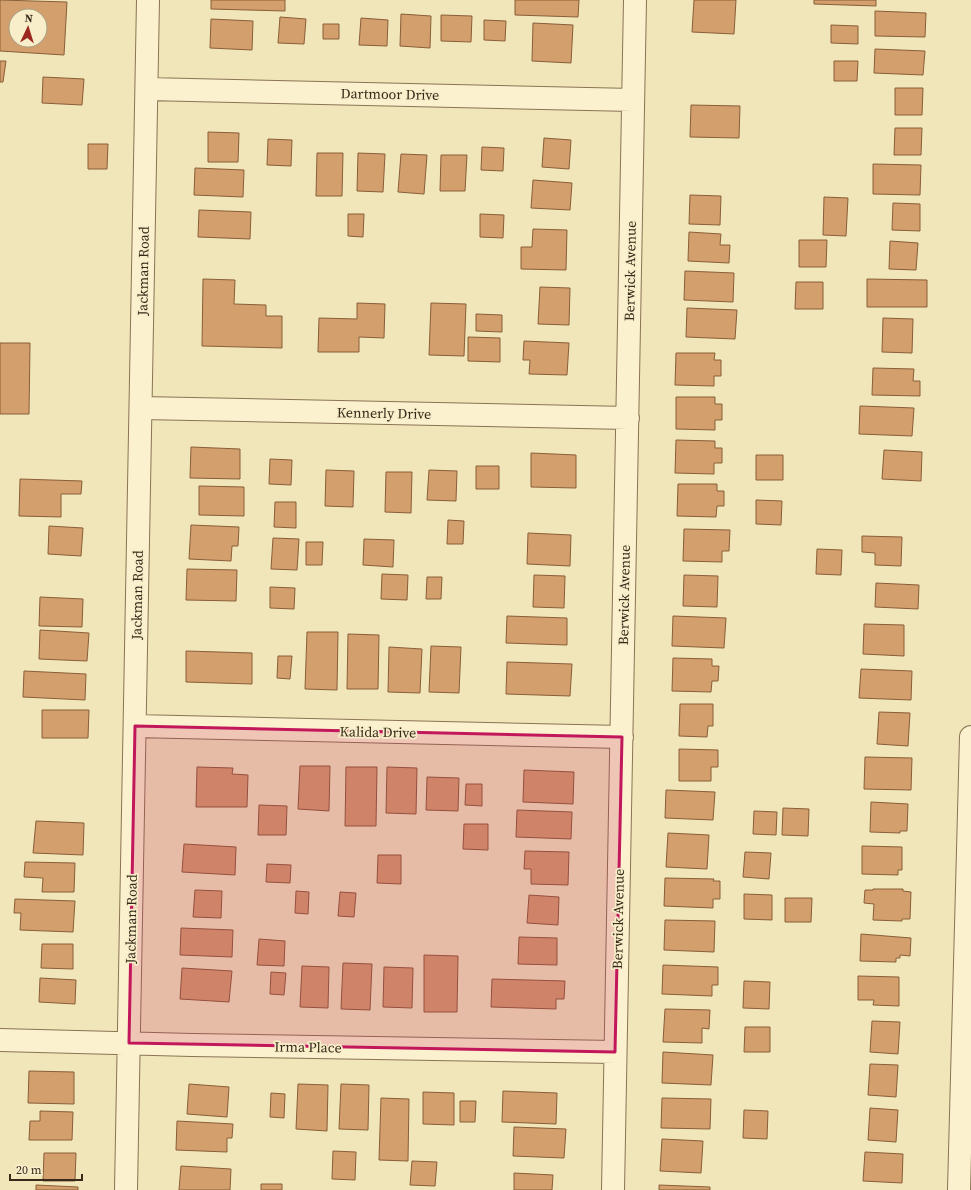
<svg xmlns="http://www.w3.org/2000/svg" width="971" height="1190" viewBox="0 0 971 1190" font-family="'Source Serif 4',serif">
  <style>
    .building { fill: #d29f6d; stroke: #8a5e37; fill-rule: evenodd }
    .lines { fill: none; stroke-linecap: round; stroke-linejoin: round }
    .minor-casing { stroke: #897453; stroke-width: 24 }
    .minor { stroke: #fbf1ce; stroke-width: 22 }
    .marked { fill: #c2185b; fill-opacity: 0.2; stroke: #c2185b; stroke-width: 3; stroke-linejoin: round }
    .labels { text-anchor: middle; stroke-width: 3.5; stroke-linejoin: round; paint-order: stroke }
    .street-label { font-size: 14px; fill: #372a1a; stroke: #f8eeca }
  </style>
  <rect width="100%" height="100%" fill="#f1e5ba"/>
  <path class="building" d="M0,0L67,2L64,55L0,51ZM16,16H40V40H16Z
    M211,0H285V11L211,9Z
    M515,0H579L578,17L515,15Z
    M694,0H736L734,34L692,32Z
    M814,0H876V6L814,4Z
    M875,11L926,13L925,37L875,36Z
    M401,14L431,16L430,48L400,46Z
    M441,15L472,16L471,42L441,41Z
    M280,17L306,19L304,44L278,43Z
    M361,18L388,20L387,46L359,45Z
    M211,19L253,21L252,50L210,48Z
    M484,20L506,21L505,41L484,40Z
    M533,23L573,25L571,63L532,61Z
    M323,24H339V39H323Z
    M831,25L858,26V44L831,43Z
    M875,49L925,51L923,75L874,73Z
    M0,61H6L3,82H0Z
    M834,61H858L857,81H834Z
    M43,77L84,79L82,105L42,103Z
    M895,88H923L922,115H895Z
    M691,105L740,106L739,138L690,137Z
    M895,128H922L921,155H894Z
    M208,132L239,133L238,162H208Z
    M544,138L571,140L569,169L542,167Z
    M268,139L292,140L291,166L267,165Z
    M88,144H108L107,169H88Z
    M482,147L504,148L503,171L481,170Z
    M317,153H343L342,196H316Z
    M358,153L385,154L383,192L357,191Z
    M401,154L427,155L424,194L398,192Z
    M441,155H467L465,191H440Z
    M873,164L921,165L920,195L873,194Z
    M195,168L244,170L243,197L194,195Z
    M533,180L572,183L570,210L531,208Z
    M690,195L721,196L720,225L689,224Z
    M824,197L848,198L846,236L823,235Z
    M893,203L920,204V231L892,230Z
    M199,210L251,212L250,239L198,237Z
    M348,214H364L363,237L348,236Z
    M480,214L504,215L503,238L480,237Z
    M533,229L567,230L566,270L521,269V247H532Z
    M689,232L721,234L720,245H730L729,263L688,261Z
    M799,240H827L826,267H799Z
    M890,241L918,243L916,270L889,269Z
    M685,271L734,273L733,302L684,300Z
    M203,279L235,280L234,304L266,305V316H282V348L202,346Z
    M867,279L927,280V307H867Z
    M796,282H823V309H795Z
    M540,287L570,288L569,325L538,324Z
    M357,303L385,304L384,338L359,337V352H318L319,318L357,319Z
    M431,303L466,304L464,356L429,355Z
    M687,308L737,310L735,339L686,337Z
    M476,314L502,315V332L476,331Z
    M883,318L913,319L912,353L882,352Z
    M468,337L500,338V362L468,361Z
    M524,341L569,343L567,375L529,374L530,360H523Z
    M0,343H30L29,414H0Z
    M676,353H715L714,360H721V376H714V386L675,385Z
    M873,368L914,369L913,381H920V396L872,395Z
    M676,397H715V404H722V420H715V430L676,429Z
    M860,406L914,408L912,436L859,434Z
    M676,440L715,441V448H722V463H714V474L675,473Z
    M191,447L240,449V479L190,478Z
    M884,450L922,452L921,481L882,479Z
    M531,453L576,455V488L531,487Z
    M756,455H783V480H756Z
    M270,459L292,460L291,485L269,484Z
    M476,466H499V489H476Z
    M326,470L354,471L353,507L325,506Z
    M429,470L457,471L456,501L427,500Z
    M386,472H412L411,513L385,512Z
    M20,479L82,481L81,494H61V517L19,516Z
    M678,484H717V491H724V506H717L716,517L677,516Z
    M199,486L244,487V516L199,515Z
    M756,500L782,501L781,525L756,524Z
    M275,502H296V528L274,527Z
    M448,520L464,521L463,544H447Z
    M191,525L239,527L238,546H232L231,561L189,559Z
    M49,526L83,528L81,556L48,554Z
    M684,529L730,530L729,551H722V562L683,561Z
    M528,533L571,535L570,566L527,564Z
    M862,536L902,537L901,566L875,565V553L862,552Z
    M273,538L299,539L297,570L271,569Z
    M364,539L394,540L393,567L363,565Z
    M306,542H323L322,565H306Z
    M817,549L842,550L841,575L816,574Z
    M187,569L237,570L236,601L186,600Z
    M382,574L408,575L407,600L381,599Z
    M534,575L565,576L564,608L533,607Z
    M684,575L718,576L717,607L683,606Z
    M427,577H442L441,599H426Z
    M876,583L919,585L918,609L875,607Z
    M270,587L295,588L294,609L270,608Z
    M40,597L83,599L82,627L39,626Z
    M507,616L567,618V645L506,643Z
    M673,616L726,618L724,648L672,646Z
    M864,624L904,625V656L863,654Z
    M40,630L89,633L87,661L39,659Z
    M307,632H338L337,690L305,689Z
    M348,634L379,635L378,689H347Z
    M431,646L461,647L459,693L429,692Z
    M389,647L422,649L420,693L388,692Z
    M186,651L252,653V684L186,682Z
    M278,656H292L290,679L277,678Z
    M673,658L712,659V666H719L718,681H712L711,692L672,691Z
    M507,662L572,664L570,696L506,694Z
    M861,669L912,671L911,700L859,698Z
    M24,671L86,674L85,700L23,697Z
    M680,704H713V726H708L707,737L679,736Z
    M42,710H89L88,738H42Z
    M879,712L910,713L908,746L877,744Z
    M679,749L718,750V767H711V781H679Z
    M865,757L912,758L911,790L864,789Z
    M300,766H330L329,811L298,809Z
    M197,767L233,768L232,774L248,775L247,807H196Z
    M346,767H377L376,826H345Z
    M387,767L417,768L416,814L386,813Z
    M524,770L574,772L573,804L523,802Z
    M427,777L459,778L458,811L426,810Z
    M466,784H482V806L465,805Z
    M666,790L715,792L713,820L665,818Z
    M871,802L908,804L907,831H900V833L870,832Z
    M259,805L287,806L286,835H258Z
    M783,808L809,809L808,836L782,835Z
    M517,810L572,812L571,839L516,837Z
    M754,811L777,812L776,835L753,834Z
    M36,821L84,823L83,855L33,853Z
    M464,824H488V850L463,849Z
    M668,833L709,835L707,869L666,867Z
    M184,844L236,847L235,875L182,872Z
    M862,846L902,847V870H898V875L862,874Z
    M525,851L569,852L568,885L531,884V869H524Z
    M745,852L771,853L769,879L743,877Z
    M378,855H401V884L377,883Z
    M25,862L75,863L74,892H42L43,878L24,877Z
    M267,864L291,865L290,883L266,882Z
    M665,878L714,879L713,881H720V899H713V908L664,906Z
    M873,889H903V891L911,892L910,919H902V921L873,920L874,904L864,903L865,890H873Z
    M195,890L222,891L221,918L193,917Z
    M296,891L309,892L308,914L295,913Z
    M340,892L356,893L354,917L338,916Z
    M744,894L772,895V920L744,919Z
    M529,895L559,897L558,925L527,923Z
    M785,898H812L811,922H785Z
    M15,899L75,901L73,932L20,930L21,913H14Z
    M665,920L715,921L714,952L664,950Z
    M181,928L233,930L232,957L180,955Z
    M861,934L911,938L910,956L900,955V958H896V962L860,961Z
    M519,937L557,938V965L518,964Z
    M259,939L285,941L284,966L257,965Z
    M42,944H73V969L41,968Z
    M424,955L458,956L457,1012H424Z
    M343,963L372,964L370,1010L341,1009Z
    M663,965L718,967V985H712V996L662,994Z
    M302,966L329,967L328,1008L300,1007Z
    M384,967L413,968L412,1008L383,1007Z
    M182,968L232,971L229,1002L180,999Z
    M271,972L286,973L284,995L270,994Z
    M858,976L899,977V1006L873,1005L874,1000H858Z
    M40,978L76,980L75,1004L39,1002Z
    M492,979L565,981L564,999H556V1009L491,1007Z
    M744,981L770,982L769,1009L743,1008Z
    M665,1009L710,1010L709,1029L702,1028V1043L663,1042Z
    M872,1021L900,1022L898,1054L870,1052Z
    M745,1027H770V1052H744Z
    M663,1052L713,1055L711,1085L662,1083Z
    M870,1064L898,1065L896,1097L868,1095Z
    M29,1071L74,1072V1104L28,1103Z
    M189,1084L229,1087L227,1117L187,1114Z
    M298,1084L328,1085L327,1131L296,1129Z
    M341,1084L369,1085L368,1130L339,1129Z
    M503,1091L557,1093L556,1124L502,1122Z
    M423,1092L454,1093V1125L423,1124Z
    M271,1093L285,1094L284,1118L270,1117Z
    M381,1098L409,1099L408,1161L379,1160Z
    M662,1098L711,1099L710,1129L661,1128Z
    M460,1101H476L475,1122H460Z
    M870,1108L898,1110L896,1142L868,1140Z
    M744,1110L768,1111L767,1139L743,1138Z
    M40,1111L73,1112L72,1140H29L30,1121H40Z
    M177,1121L233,1124L232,1138H227V1152L176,1150Z
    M514,1127L566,1129L564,1158L513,1156Z
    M662,1139L703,1141L701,1173L660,1171Z
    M333,1151L356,1152L355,1180L332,1179Z
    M865,1152L903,1154L902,1183L863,1181Z
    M44,1153H76L75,1181H43Z
    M412,1161L437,1162L435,1186L410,1185Z
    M181,1166L231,1169L230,1190H179Z
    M514,1173L553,1175L552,1190H514Z
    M261,1184H282V1190H261Z
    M36,1185L78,1187V1190H36Z
    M659,1185L710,1187V1190H659Z"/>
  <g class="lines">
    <g class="minor-casing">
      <path id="minor" d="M147,89L633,100
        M141,408L628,418
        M135,726L622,737
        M0,1040L192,1045L615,1052
        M126,1190L148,0
        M613,1190L635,0
        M959,1190L971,737"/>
    </g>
    <use href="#minor" class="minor"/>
  </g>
  <path class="marked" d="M135,726L622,737L615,1052L129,1043Z"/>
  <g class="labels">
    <g class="street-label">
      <text transform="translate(390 94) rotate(1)" y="5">Dartmoor Drive</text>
      <text transform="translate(143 271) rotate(-89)" y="5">Jackman Road</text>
      <text transform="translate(630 271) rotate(-89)" y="5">Berwick Avenue</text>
      <text transform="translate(384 413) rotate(1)" y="5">Kennerly Drive</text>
      <text transform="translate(137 595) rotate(-89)" y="5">Jackman Road</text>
      <text transform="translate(624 595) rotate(-89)" y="5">Berwick Avenue</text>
      <text transform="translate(378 732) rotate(1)" y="5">Kalida Drive</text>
      <text transform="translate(131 919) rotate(-89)" y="5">Jackman Road</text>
      <text transform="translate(618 919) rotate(-89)" y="5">Berwick Avenue</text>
      <text transform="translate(308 1047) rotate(1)" y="5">Irma Place</text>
    </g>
  </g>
  <g transform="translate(28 28) rotate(4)"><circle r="19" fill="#f8eeca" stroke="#aba084"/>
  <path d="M0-3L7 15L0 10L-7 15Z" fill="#9c271f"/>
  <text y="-6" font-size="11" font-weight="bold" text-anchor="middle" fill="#372a1a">N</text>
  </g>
  <path d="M10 1174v6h72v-6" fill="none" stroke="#372a1a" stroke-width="2"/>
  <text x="16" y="1174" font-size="12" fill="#372a1a" stroke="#f8eeca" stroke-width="3" paint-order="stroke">20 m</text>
</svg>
